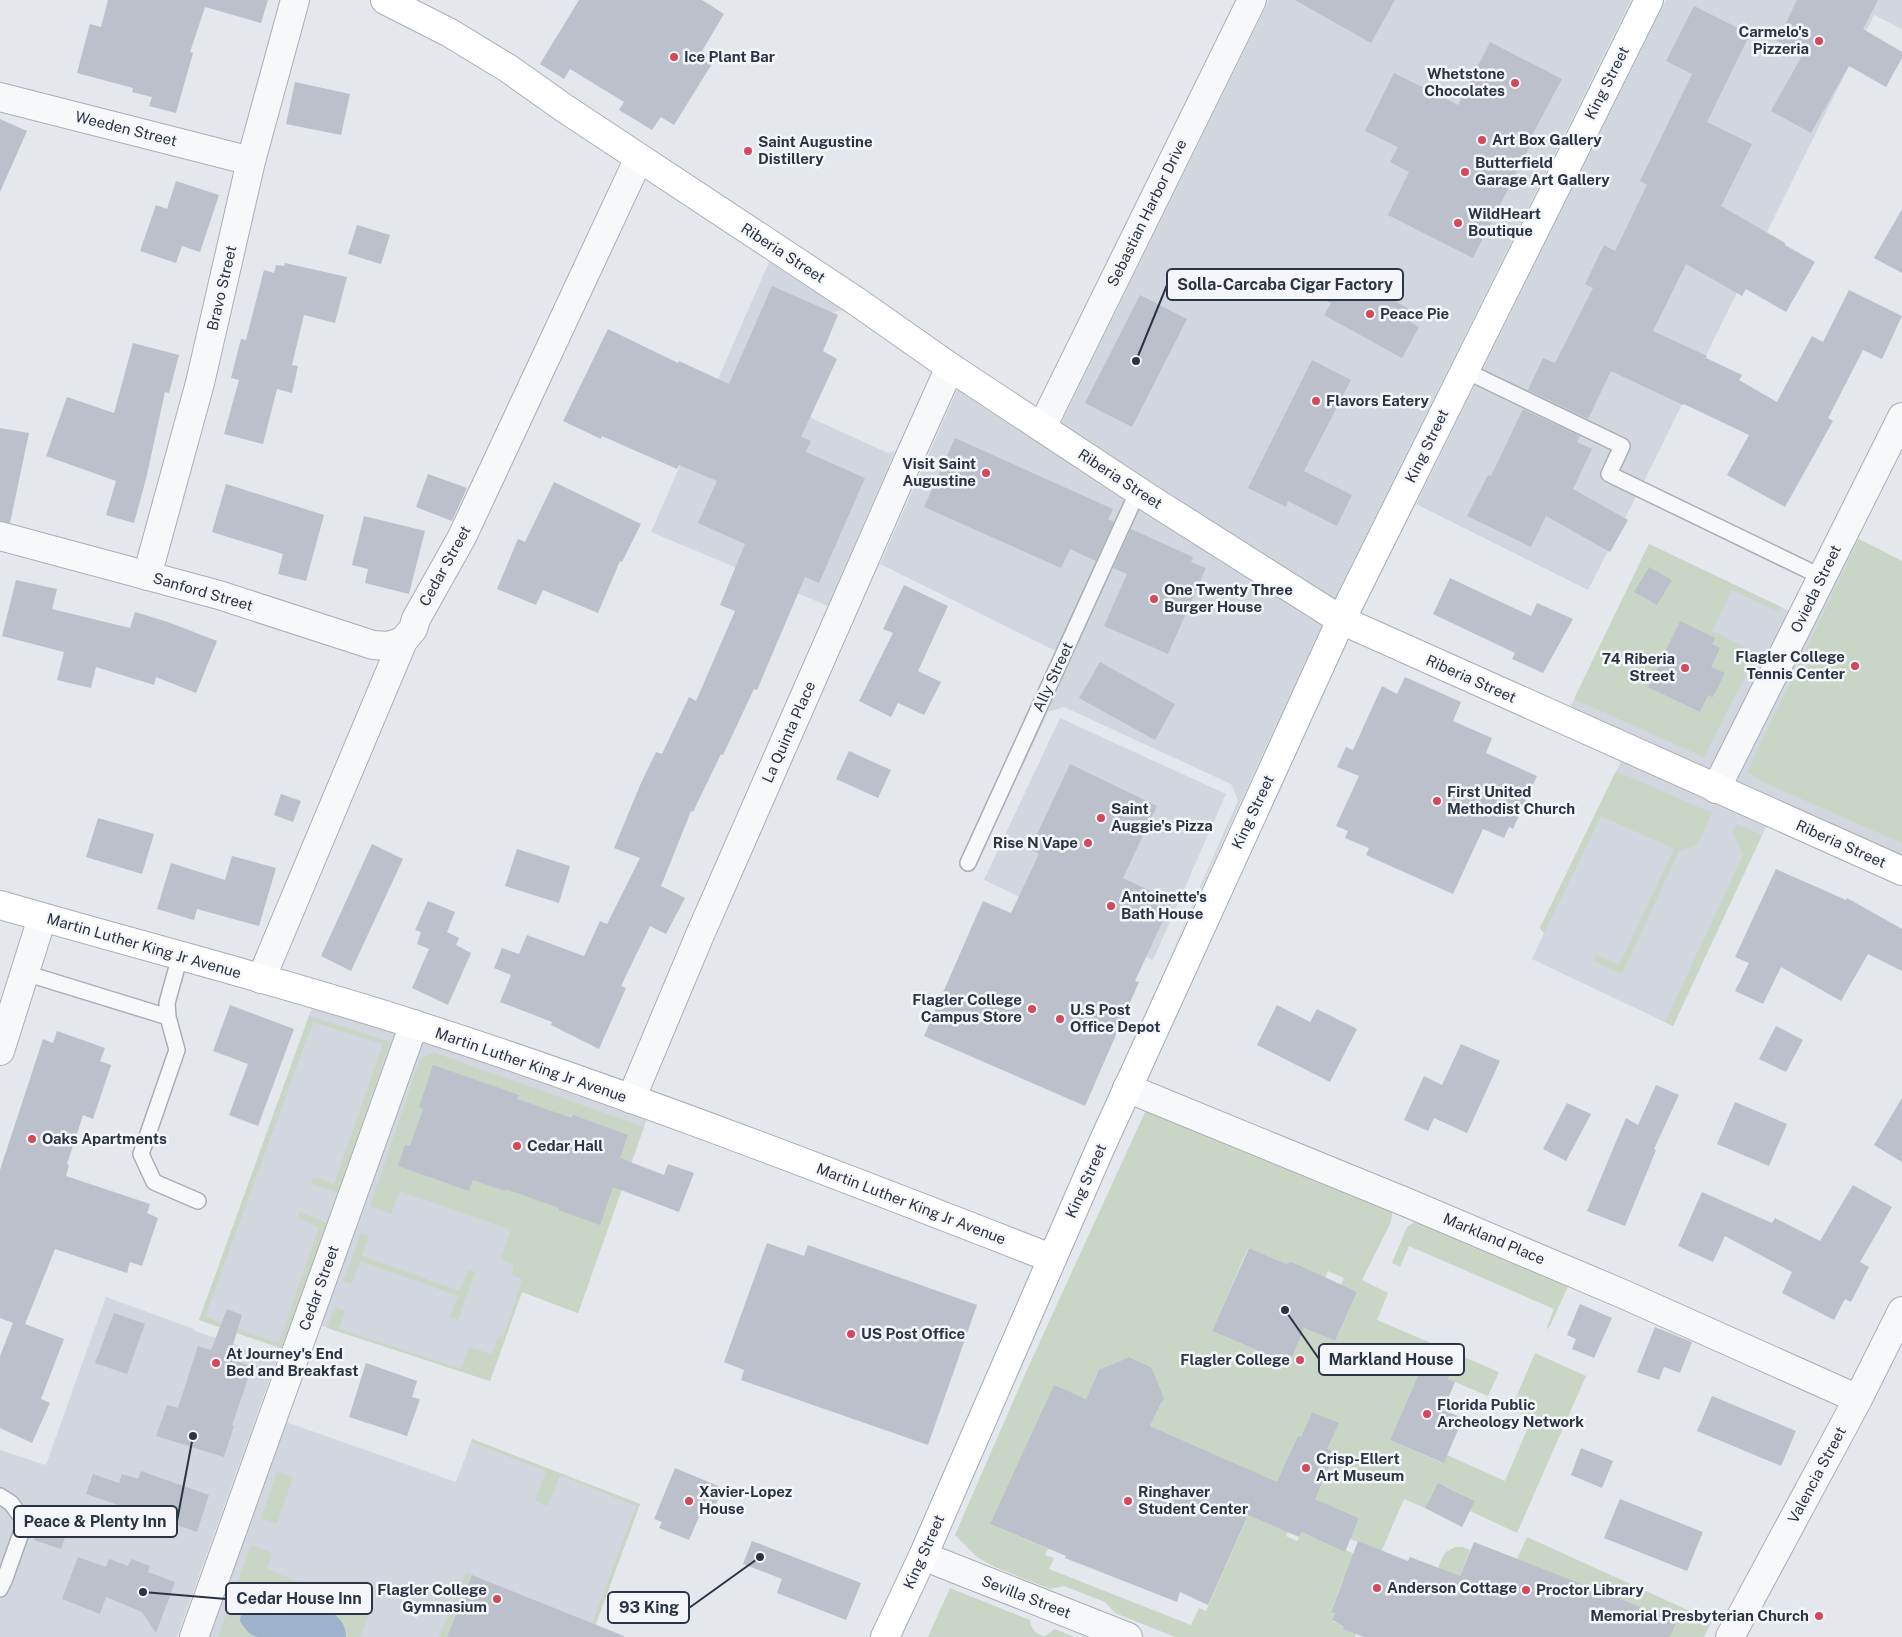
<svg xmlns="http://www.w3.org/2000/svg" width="1902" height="1637" viewBox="0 0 1902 1637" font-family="'Public Sans',sans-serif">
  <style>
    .built { fill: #d2d6de }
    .green { fill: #c9d6c5; fill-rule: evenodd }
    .water { fill: #9fb4cc }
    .building { fill: #bbc0ca }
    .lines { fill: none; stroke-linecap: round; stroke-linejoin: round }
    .lane-casing { stroke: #a9aeb7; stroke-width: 18 }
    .street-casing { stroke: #a9aeb7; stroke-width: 30 }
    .secondary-casing { stroke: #a9aeb7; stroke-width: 30 }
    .primary-casing { stroke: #a3abb8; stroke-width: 30 }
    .lane { stroke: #f7f8fa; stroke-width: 15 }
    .street { stroke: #f7f8fa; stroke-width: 28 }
    .secondary { stroke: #fff; stroke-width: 28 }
    .primary { stroke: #fff; stroke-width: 28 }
    .poi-dot { fill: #d1495b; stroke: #f4f6f9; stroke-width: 2 }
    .labels { text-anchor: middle; stroke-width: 5; stroke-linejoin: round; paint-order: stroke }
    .poi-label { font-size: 15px; font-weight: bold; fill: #2b3445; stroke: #f4f6f9; text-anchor: start }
    .street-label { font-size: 15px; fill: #2b3445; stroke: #f4f6f9 }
    .leader { fill: none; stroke: #2b3445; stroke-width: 2 }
    .callout-dot { fill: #2b3445; stroke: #f4f6f9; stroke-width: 2 }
    .callout { fill: #f4f6f9; stroke: #2b3445; stroke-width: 2 }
    .callout-label { font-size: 16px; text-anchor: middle; font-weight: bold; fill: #2b3445 }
  </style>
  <rect width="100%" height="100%" fill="#e4e7ec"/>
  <path class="built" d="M1269,0H1631L1334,600L1145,480L1061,423Z
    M1666,0H1902V29L1874,15L1649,471L1588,590L1416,504Z
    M770,260L845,310L825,313L803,401L811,418L888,453L895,451L828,606L651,532Z
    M958,388L1130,503L1322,625L1167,963L1238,800L1231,784L1064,707L1048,712L973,872L969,870L1066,656L880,564Z
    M1844,532L1902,561V871L1772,814L1673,1026L1532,959L1544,933L1540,928L1627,749L1564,720L1649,544L1802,617Z
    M1060,718L1226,794L1153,960L984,880Z
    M317,994L651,1107L578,1313L522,1292L490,1381L308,1321L296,1353L199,1320Z
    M106,1297L194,1329L195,1331L277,1359L177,1637H0V1450L46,1465Z
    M272,1417L456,1482L472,1439L640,1504L591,1637H194Z"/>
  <path class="green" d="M1859,539L1902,561V843L1765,783L1747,772Z
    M1649,544L1781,607L1778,612L1732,590L1712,631L1757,653L1704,757L1574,699Z
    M1616,771L1712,813L1697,845L1679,851L1622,974L1593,961L1595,954L1619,965L1674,849L1601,816L1544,933L1540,928Z
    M1737,824L1762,835L1673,1026L1665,1022L1743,855L1732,832Z
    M309,1016L390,1042L338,1193L311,1184L313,1177L334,1184L383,1044L313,1022L205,1317L279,1343L319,1227L297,1218L300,1212L327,1223L283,1349L199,1320Z
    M435,1053L644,1127L578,1313L522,1292L490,1381L327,1328L334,1307L345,1311L339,1329L461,1369L469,1347L492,1354L498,1336L503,1337L522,1279L512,1275L514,1265L504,1261L501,1258L511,1230L400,1191L391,1214L370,1206L419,1062L423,1057Z
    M1146,1110L1393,1209L1391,1222L1362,1280L1388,1293L1377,1320L1499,1372L1488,1396L1448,1379L1450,1375L1423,1364L1390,1440L1443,1463L1447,1455L1505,1481L1532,1418L1511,1409L1535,1353L1586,1376L1517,1533L1470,1511L1475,1501L1445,1486L1442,1490L1436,1487L1425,1508L1404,1499L1382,1550L1376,1552L1377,1549L1350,1539L1359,1518L1315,1499L1327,1449L1338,1423L1312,1412L1265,1522L1288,1532L1286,1536L1297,1541L1302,1532L1344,1551L1345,1550L1360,1556L1343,1579L1331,1611L1335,1613L1332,1621L1344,1625L1356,1634L1355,1637H1175L1115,1613L1105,1602L1064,1586L1050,1589L995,1567L977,1557L955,1535L1026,1372ZM1248,1248L1286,1264L1293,1262L1324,1280L1328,1271L1344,1278L1341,1285L1357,1292L1335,1341L1304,1328L1288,1364L1212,1331ZM1129,1357L1151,1367L1162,1403L1150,1426L1265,1477L1206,1611L1199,1608L1191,1625L1049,1569L1054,1558L1045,1555L1048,1549L990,1524L1054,1386L1086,1399L1097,1374L1104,1377L1108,1366Z
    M1418,1219L1570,1282L1550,1326L1546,1330L1554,1309L1409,1246L1400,1267L1392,1263L1407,1227Z
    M361,1233L369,1236L362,1256L460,1291L468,1270L475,1273L458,1320L450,1317L458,1296L360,1261L352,1284L343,1281Z
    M472,1439L640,1504L591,1637H587L636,1506L560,1475L548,1506L535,1501L546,1471L471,1442Z
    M277,1472L293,1477L277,1524L261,1519Z
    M1527,1537L1712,1621L1704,1637H1670L1677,1621L1517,1559Z
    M251,1545L272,1553L267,1569L371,1611L360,1637H218Z
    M1455,1547H1462L1470,1550L1436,1637H1410L1442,1558L1446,1552Z
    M466,1572L472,1575L447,1637H439Z
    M950,1588L1030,1620C1031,1629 1036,1635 1045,1636L1055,1629L1074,1637H928Z"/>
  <path class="water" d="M260,1592H274L334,1614C342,1621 346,1626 346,1637H257C248,1634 245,1629 240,1621C242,1605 246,1600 260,1592Z"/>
  <path class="building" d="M108,0H268L261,23L205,7L190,52L193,53L176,113L149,106L152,97L132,92L133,88L77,73L90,24L101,27Z
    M579,0H702L724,14L702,51L715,59L674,125L661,117L652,130L619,110L624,102L570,69L564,79L540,64Z
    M1295,0H1395L1371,43Z
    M1797,0H1878L1863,29L1902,52V58L1886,87L1849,66L1811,133L1771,111L1803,54L1777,41Z
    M1694,6L1750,34L1707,122L1752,144L1721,206L1785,243V245L1815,262L1786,312L1746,289L1742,296L1686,264L1653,331L1707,356L1706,358L1742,375L1739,380L1777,402L1812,336L1823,342L1849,290L1902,316L1882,359L1863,350L1828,418L1833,421L1785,507L1727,475L1749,435L1684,404L1683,405L1611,371L1588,419L1528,390L1543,358L1555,363L1593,288L1585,284L1604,245L1615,251L1647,185L1640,181L1692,74L1666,61Z
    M1490,42L1562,79L1529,141L1532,142L1473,258L1388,215L1409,172L1390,162L1398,147L1365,131L1394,73L1458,105Z
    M295,82L350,94L341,135L286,124Z
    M0,119L27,131L0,192Z
    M176,181L219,195L200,252L182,246L176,263L140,251L156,205L167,209Z
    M1902,209V273L1874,258Z
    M357,225L390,235L381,264L348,254Z
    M285,263L347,277L335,323L304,315L292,365L298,366L292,393L277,389L263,444L224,434L239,380L231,378L241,339L246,340L264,270L274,273L276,265L284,266Z
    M1340,270L1416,313L1411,322L1419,327L1402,358L1324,315L1331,303L1324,300Z
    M772,286L838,315L823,351L837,359L801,437L811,441L806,452L865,478L819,583L805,577L757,690L754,689L723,755L721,754L693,812L691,811L661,886L685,898L666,934L650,926L621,986L626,988L599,1049L551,1025L552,1022L500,1002L511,975L494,968L502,948L519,954L527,935L584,956L600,921L607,924L640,858L614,848L641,783L656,752L662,754L689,697L696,701L735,611L720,605L745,544L698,523L717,481L679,465L677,469L602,436L601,439L563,421L608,329L678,363L679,361L729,384Z
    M1140,295L1187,319L1132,427L1085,403Z
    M133,343L179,355L169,393L165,392L146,479L134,523L106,515L116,481L46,456L67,397L114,413Z
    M1312,360L1351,380L1304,471L1352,495L1337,526L1288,501L1286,507L1248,488Z
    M1523,409L1580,436L1577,442L1592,449L1573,489L1628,520L1610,552L1546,516L1531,547L1467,516L1488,475L1491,476Z
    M0,428L29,433L10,523L0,521Z
    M955,438L1113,509L1108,519L1114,522L1096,561L1070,549L1061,568L924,507Z
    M428,474L467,488L452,521L416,507Z
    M554,482L641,524L622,562L620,561L598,613L543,590L536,605L497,589L518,539L525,542Z
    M226,484L324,515L306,581L278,574L283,554L212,532Z
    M364,516L425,531L409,594L365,583L368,569L352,565Z
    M1131,529L1193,557L1191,562L1206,568L1168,654L1104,626L1127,574L1113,568Z
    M1649,567L1672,580L1657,605L1634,592Z
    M1450,578L1531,616L1537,603L1573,619L1543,673L1512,659L1515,653L1433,614Z
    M16,580L57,589L52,609L130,628L135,612L168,622L217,641L196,693L156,677L154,685L96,667L91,688L57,680L64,652L2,636Z
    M904,585L948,606L918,671L941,682L924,715L898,703L891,717L859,701L893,633L883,629Z
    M1680,621L1715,638L1712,644L1720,648L1711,667L1725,673L1713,697L1708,695L1700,712L1648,687Z
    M1100,662L1175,704L1155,740L1079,698Z
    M1405,677L1461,702L1453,721L1492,738L1486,753L1537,776L1513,829L1509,827L1504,838L1483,829L1453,894L1366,855L1369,848L1345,838L1348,831L1336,826L1359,776L1337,767L1346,747L1353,750L1382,686L1397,694Z
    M849,751L891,770L878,798L836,779Z
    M1070,764L1157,806L1123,878L1172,901L1135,981L1139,982L1085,1106L924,1036L983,901L1011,913L1039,854L1030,849Z
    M281,794L301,801L293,822L274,815Z
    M98,818L154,834L142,874L86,857Z
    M372,844L403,859L351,971L321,956Z
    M517,849L570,866L559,903L505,886Z
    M232,856L276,868L259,926L197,909L194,920L157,909L171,863L225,880Z
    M1776,869L1846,900L1847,898L1902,929V971L1868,954L1841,1001L1781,967L1763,1004L1735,991L1749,963L1735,957Z
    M428,901L455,912L447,932L459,938L456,945L471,953L448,1005L412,988L429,949L417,944L421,932L415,930Z
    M230,1005L294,1029L258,1126L229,1115L248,1064L213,1051Z
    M1277,1005L1310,1022L1317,1009L1357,1029L1330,1082L1257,1045Z
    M1776,1026L1803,1040L1786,1072L1759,1059Z
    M57,1031L105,1048L100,1061L111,1065L93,1119L83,1115L67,1164L69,1165L66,1176L150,1204L147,1213L158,1218L142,1266L130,1262L127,1273L55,1249L25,1324L64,1339L41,1399L50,1403L32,1443L0,1428V1356L13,1323L0,1318V1170L43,1039L53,1043Z
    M1461,1044L1500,1061L1467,1133L1434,1118L1428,1131L1404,1120L1424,1076L1442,1085Z
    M433,1065L519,1095L517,1099L572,1118L573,1115L628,1135L620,1158L664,1175L668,1164L694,1173L679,1212L613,1187L600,1225L558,1210L559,1208L506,1189L505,1191L473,1180L469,1191L398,1166L405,1145L410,1146L423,1109L419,1107Z
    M1656,1085L1679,1095L1654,1149L1656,1150L1625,1226L1587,1211L1626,1118L1638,1125Z
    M1902,1098V1162L1874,1145Z
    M1735,1102L1787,1124L1769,1166L1717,1144Z
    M1567,1103L1591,1114L1566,1161L1543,1149Z
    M1853,1185L1892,1207L1860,1262L1869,1267L1851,1302L1845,1299L1834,1320L1782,1293L1792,1272L1725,1236L1713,1262L1678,1246L1702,1192L1772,1223L1775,1218L1820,1241Z
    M767,1243L804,1256L808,1245L977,1305L928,1445L741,1380L744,1370L724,1362Z
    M1249,1248L1286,1264L1292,1262L1357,1292L1335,1341L1304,1328L1289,1364L1212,1331Z
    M1580,1304L1612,1318L1594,1358L1572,1349L1576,1339L1567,1335Z
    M227,1309L242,1315L229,1358L252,1367L232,1425L234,1426L224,1457L156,1436L167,1405L178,1408L198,1346L211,1350Z
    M114,1313L145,1324L127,1374L95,1363Z
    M1655,1327L1692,1342L1680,1373L1664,1367L1659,1380L1637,1372Z
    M1129,1357L1151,1367L1164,1398L1150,1426L1277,1482L1298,1436L1301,1437L1312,1412L1339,1423L1327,1449L1335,1453L1315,1499L1359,1518L1345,1552L1302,1532L1299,1537L1248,1515L1208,1605L1180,1592L1177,1602L1065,1558L1066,1556L990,1524L1054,1385L1086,1399L1099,1370Z
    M366,1363L417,1381L412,1397L420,1399L407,1436L349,1417Z
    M1423,1364L1450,1375L1448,1379L1455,1382L1443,1410L1463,1418L1444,1463L1390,1440Z
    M1712,1396L1796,1431L1781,1466L1697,1431Z
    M1581,1448L1613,1461L1602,1488L1571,1475Z
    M675,1468L723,1488L712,1514L702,1510L689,1540L659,1528L662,1522L654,1519Z
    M141,1471L209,1495L197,1532L86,1494L93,1474L119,1483L122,1474L138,1479Z
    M1438,1483L1475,1501L1462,1527L1425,1508Z
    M1620,1499L1703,1532L1687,1571L1604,1538Z
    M42,1520L68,1529L61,1549L34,1540Z
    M752,1541L861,1583L846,1620L777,1593L782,1579L743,1564Z
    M1358,1541L1408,1561L1410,1557L1460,1576L1474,1542L1677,1621L1670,1637H1364L1343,1629L1344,1626L1332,1620L1335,1613L1331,1612Z
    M78,1557L106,1567L109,1559L128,1566L131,1559L150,1566L148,1572L175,1582L156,1633L142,1612L106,1597L100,1614L62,1599Z
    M472,1575L624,1636V1637H447Z"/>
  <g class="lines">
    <g class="lane-casing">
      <path id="lane" d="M1464,370L1622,446L1609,474L1822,577
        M968,863L1138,491
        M180,956L167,1003L168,1017L177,1050L141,1154L154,1182L198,1201
        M25,973L168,1017
        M0,1496L11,1503L25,1522L4,1581L0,1589"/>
    </g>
    <g class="street-casing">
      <path id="street" d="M0,97L251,161
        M1042,427L1252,0
        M0,536L219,595L373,645L389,646L403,641
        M147,576L200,383L251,161L295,0
        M1716,789L1902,417
        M261,979L403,641L413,629L416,619L462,537L639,158
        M0,1051L42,918
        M1127,1088L1408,1203L1623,1294L1858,1399
        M631,1099L699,937L906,465L950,367
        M923,1556L1128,1637
        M194,1637L414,1024
        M1730,1637L1858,1399L1902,1311"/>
    </g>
    <g class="secondary-casing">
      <path id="secondary" d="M385,0L450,33L509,69L564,108L856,301L950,367L1147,497L1341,620L1902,871
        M0,905C137,945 277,980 413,1024C628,1093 840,1176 1051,1258"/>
    </g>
    <g class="primary-casing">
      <path id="primary" d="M885,1637L923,1556L1099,1151L1341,620L1649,0"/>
    </g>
    <use href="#lane" class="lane"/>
    <use href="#street" class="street"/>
    <use href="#secondary" class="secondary"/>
    <use href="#primary" class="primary"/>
  </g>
  <g class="poi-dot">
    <circle cx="1819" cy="41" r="5"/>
    <circle cx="674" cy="57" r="5"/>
    <circle cx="1515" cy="83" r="5"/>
    <circle cx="1482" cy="140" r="5"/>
    <circle cx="748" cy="151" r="5"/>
    <circle cx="1465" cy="172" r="5"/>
    <circle cx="1458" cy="223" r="5"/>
    <circle cx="1370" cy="314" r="5"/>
    <circle cx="1316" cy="401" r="5"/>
    <circle cx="986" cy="473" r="5"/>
    <circle cx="1154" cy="599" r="5"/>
    <circle cx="1855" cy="666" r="5"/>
    <circle cx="1685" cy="668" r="5"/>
    <circle cx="1437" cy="801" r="5"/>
    <circle cx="1101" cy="818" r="5"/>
    <circle cx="1088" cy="843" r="5"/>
    <circle cx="1111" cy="906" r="5"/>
    <circle cx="1032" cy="1009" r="5"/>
    <circle cx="1060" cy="1019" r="5"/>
    <circle cx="32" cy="1139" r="5"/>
    <circle cx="517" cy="1146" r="5"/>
    <circle cx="851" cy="1334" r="5"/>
    <circle cx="1300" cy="1360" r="5"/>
    <circle cx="216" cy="1363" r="5"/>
    <circle cx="1427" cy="1414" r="5"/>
    <circle cx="1306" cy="1468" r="5"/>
    <circle cx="689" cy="1501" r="5"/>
    <circle cx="1128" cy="1501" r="5"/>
    <circle cx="1377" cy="1588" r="5"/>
    <circle cx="1526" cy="1590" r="5"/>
    <circle cx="497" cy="1599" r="5"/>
    <circle cx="1819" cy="1616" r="5"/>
  </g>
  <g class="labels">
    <g class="poi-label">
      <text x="1809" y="37" text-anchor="end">Carmelo's<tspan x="1809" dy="17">Pizzeria</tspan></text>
      <text x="684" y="62">Ice Plant Bar</text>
      <text x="1505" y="79" text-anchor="end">Whetstone<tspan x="1505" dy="17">Chocolates</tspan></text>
      <text x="1492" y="145">Art Box Gallery</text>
      <text x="758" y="147">Saint Augustine<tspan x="758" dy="17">Distillery</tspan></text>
      <text x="1475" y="168">Butterfield<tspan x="1475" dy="17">Garage Art Gallery</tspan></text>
      <text x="1468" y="219">WildHeart<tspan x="1468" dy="17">Boutique</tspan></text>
      <text x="1380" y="319">Peace Pie</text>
      <text x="1326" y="406">Flavors Eatery</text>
      <text x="976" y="469" text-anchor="end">Visit Saint<tspan x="976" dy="17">Augustine</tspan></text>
      <text x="1164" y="595">One Twenty Three<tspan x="1164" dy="17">Burger House</tspan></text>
      <text x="1845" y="662" text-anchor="end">Flagler College<tspan x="1845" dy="17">Tennis Center</tspan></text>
      <text x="1675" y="664" text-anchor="end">74 Riberia<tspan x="1675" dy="17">Street</tspan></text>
      <text x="1447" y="797">First United<tspan x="1447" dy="17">Methodist Church</tspan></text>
      <text x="1111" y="814">Saint<tspan x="1111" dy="17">Auggie's Pizza</tspan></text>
      <text x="1078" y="848" text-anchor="end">Rise N Vape</text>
      <text x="1121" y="902">Antoinette's<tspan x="1121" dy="17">Bath House</tspan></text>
      <text x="1022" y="1005" text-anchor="end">Flagler College<tspan x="1022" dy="17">Campus Store</tspan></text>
      <text x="1070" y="1015">U.S Post<tspan x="1070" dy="17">Office Depot</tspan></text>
      <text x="42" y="1144">Oaks Apartments</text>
      <text x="527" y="1151">Cedar Hall</text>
      <text x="861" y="1339">US Post Office</text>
      <text x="226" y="1359">At Journey's End<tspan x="226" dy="17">Bed and Breakfast</tspan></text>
      <text x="1290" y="1365" text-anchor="end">Flagler College</text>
      <text x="1437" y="1410">Florida Public<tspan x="1437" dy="17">Archeology Network</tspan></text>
      <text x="1316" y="1464">Crisp-Ellert<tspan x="1316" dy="17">Art Museum</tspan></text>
      <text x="699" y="1497">Xavier-Lopez<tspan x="699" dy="17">House</tspan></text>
      <text x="1138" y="1497">Ringhaver<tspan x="1138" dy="17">Student Center</tspan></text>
      <text x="1387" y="1593">Anderson Cottage</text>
      <text x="487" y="1595" text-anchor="end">Flagler College<tspan x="487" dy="17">Gymnasium</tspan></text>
      <text x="1536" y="1595">Proctor Library</text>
      <text x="1809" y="1621" text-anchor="end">Memorial Presbyterian Church</text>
    </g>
    <g class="street-label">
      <text transform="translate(1607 83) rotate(-63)" y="5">King Street</text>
      <text transform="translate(126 129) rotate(14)" y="5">Weeden Street</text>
      <text transform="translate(1147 213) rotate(-64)" y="5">Sebastian Harbor Drive</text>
      <text transform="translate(783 253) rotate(33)" y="5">Riberia Street</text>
      <text transform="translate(222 288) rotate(-77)" y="5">Bravo Street</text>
      <text transform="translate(1427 446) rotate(-64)" y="5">King Street</text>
      <text transform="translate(1120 479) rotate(33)" y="5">Riberia Street</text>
      <text transform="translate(445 566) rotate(-61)" y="5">Cedar Street</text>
      <text transform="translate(1816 589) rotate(-64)" y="5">Ovieda Street</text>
      <text transform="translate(203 592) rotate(16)" y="5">Sanford Street</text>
      <text transform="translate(1053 677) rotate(-65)" y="5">Ally Street</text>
      <text transform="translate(1471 679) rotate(24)" y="5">Riberia Street</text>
      <text transform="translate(789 732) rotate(-66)" y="5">La Quinta Place</text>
      <text transform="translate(1253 812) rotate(-65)" y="5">King Street</text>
      <text transform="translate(1841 844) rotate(24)" y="5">Riberia Street</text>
      <text transform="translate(144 946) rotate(16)" y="5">Martin Luther King Jr Avenue</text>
      <text transform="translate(531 1065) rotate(19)" y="5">Martin Luther King Jr Avenue</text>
      <text transform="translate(1086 1181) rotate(-66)" y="5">King Street</text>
      <text transform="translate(911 1204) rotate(21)" y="5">Martin Luther King Jr Avenue</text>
      <text transform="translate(1494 1239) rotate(23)" y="5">Markland Place</text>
      <text transform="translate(319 1288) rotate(-70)" y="5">Cedar Street</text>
      <text transform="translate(1817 1475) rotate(-62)" y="5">Valencia Street</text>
      <text transform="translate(924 1552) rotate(-66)" y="5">King Street</text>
      <text transform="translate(1026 1597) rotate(21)" y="5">Sevilla Street</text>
    </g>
  </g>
  <path class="leader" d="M1136 361L1167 285M1285 1310L1319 1359M193 1436L177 1521M143 1592L226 1599M760 1557L689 1608"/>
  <g class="callout-dot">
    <circle cx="1136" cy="361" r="5"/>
    <circle cx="1285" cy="1310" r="5"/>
    <circle cx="193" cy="1436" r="5"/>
    <circle cx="143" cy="1592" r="5"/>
    <circle cx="760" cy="1557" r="5"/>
  </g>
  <g class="callout">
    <rect x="1167" y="269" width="236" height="31" rx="5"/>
    <rect x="1319" y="1344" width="145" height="31" rx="5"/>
    <rect x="14" y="1506" width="163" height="31" rx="5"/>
    <rect x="226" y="1583" width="146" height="31" rx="5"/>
    <rect x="608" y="1592" width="81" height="31" rx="5"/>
  </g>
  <g class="callout-label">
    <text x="1285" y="290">Solla-Carcaba Cigar Factory</text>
    <text x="1391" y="1365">Markland House</text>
    <text x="95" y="1527">Peace &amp; Plenty Inn</text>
    <text x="299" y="1604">Cedar House Inn</text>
    <text x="649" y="1613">93 King</text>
  </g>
</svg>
